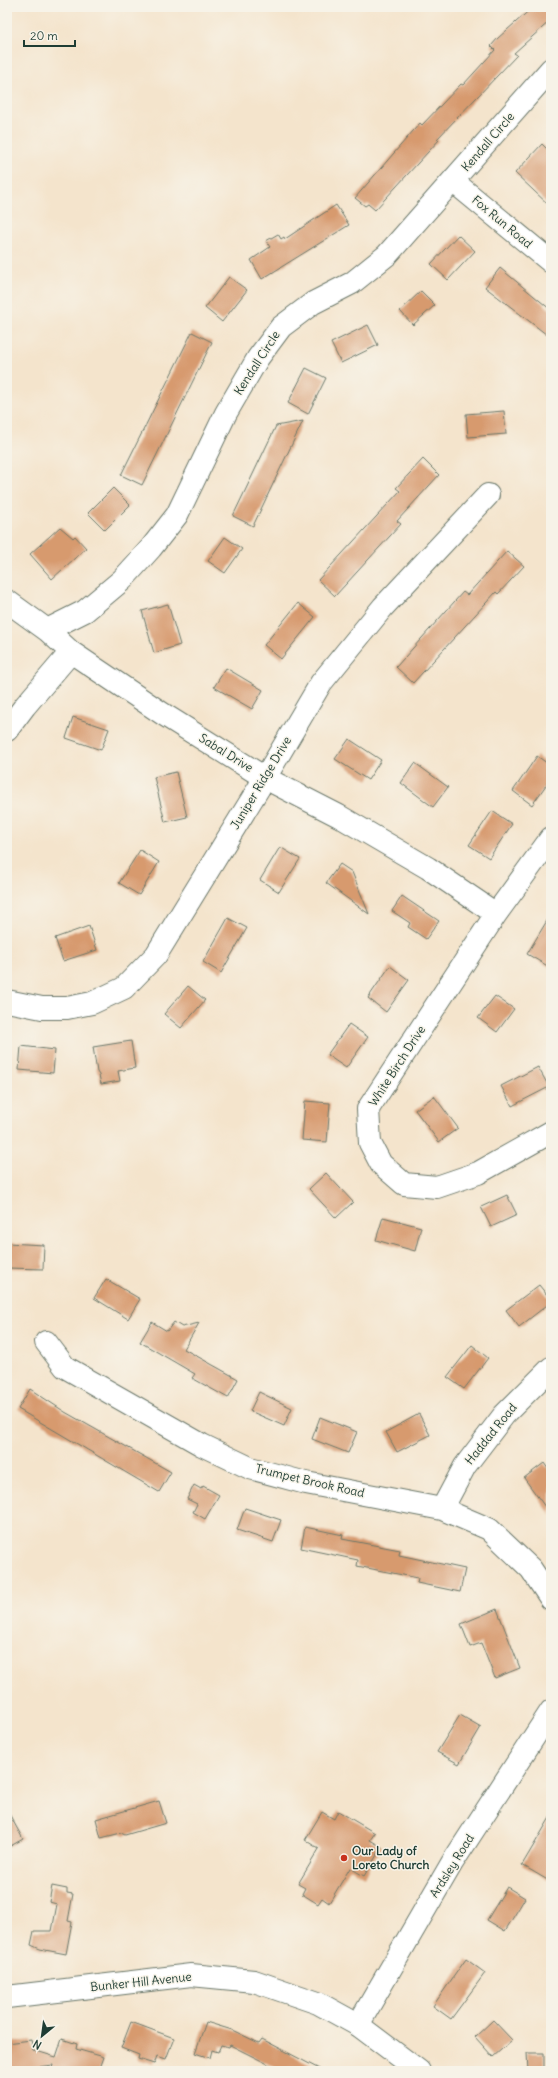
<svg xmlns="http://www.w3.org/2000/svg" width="558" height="2078" viewBox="0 0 558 2078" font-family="Delius,sans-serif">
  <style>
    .building { fill: #d79a6e }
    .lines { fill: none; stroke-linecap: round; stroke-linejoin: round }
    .minor-casing { stroke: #6a7769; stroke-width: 24 }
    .major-casing { stroke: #6a7769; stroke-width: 24 }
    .minor { stroke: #fff; stroke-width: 22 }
    .major { stroke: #fff; stroke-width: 22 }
    .poi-dot { fill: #c8321e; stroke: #f7f3e8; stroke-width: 1.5 }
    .labels { text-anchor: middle; stroke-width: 3; stroke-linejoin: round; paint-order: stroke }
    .street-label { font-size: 12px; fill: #1f3d34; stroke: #f7f3e8 }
    .poi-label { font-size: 12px; font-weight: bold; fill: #1f3d34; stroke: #f7f3e8; text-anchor: start }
  </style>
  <rect width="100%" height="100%" fill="#f7f3e8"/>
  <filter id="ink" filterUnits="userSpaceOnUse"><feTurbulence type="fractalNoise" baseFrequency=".025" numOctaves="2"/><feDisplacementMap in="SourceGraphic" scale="8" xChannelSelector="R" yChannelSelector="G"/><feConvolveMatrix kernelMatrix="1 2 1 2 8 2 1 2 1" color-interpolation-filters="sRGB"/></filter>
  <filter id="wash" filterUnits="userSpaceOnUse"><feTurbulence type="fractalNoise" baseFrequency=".012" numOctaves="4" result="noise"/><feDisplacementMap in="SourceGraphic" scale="16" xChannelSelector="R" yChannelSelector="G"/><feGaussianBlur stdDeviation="0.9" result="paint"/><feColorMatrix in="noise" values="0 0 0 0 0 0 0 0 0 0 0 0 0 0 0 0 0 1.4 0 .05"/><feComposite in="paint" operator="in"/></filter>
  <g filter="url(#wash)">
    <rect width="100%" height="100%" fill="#f4e4cc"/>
    <g id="blocks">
      <path class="building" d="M533,7H551V20L514,53L517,55L437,139L439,140L375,210L368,204L365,206L355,198L420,123L422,125L461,84L463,85L495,50L491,46L498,38Z
        M542,144L551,153V207L515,173Z
        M336,205L349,225L262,279L251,260L270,247L266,241L278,234L281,239L284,237L285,239Z
        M458,235L475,251L448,280L431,264Z
        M500,268L551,310V338L485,287Z
        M229,277L247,290L222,322L205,308Z
        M421,291L435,305L413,325L400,311Z
        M368,325L378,345L341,363L331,343Z
        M192,332L212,342L142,485L121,475Z
        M306,368L326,378L308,414L288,403Z
        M504,411L506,434L468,437L466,414Z
        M303,421L253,526L233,516L276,426Z
        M423,459L439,475L397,521L401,524L335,596L318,580L400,491L396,488Z
        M113,488L130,505L105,530L88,513Z
        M60,527L73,538L75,536L86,548L52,579L30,554Z
        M225,537L242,549L225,573L208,561Z
        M507,551L524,566L498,594L496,592L413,683L396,667L463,592L467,595Z
        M298,603L315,617L281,659L264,645Z
        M168,604L180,645L154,653L142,611Z
        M226,668L263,690L252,709L214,687Z
        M73,717L109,729L101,750L66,738Z
        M349,739L381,760L368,780L335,759Z
        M537,756L551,766V778L532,805L513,791Z
        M415,763L448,787L433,807L401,783Z
        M176,772L187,817L165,822L154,777Z
        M492,811L512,824L489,858L469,845Z
        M280,847L300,859L279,892L260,880Z
        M140,850L159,862L139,895L119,883Z
        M340,864L352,872L369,914L326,883Z
        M402,896L439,921L426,939L408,927L410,923L392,911Z
        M551,914V968L527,954Z
        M228,918L247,928L221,973L203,962Z
        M89,926L97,950L63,961L55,938Z
        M390,966L409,980L386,1012L368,998Z
        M188,986L205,1000L181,1028L164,1014Z
        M495,996L514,1009L497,1032L478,1018Z
        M349,1024L368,1037L346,1068L327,1055Z
        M131,1041L135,1068L118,1071L120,1081L101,1084L99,1075L97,1072L93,1047Z
        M21,1046L55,1050L53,1073L19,1070Z
        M538,1067L549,1087L512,1106L501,1086Z
        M434,1096L458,1128L439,1142L415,1110Z
        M305,1101L330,1103L327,1142L302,1140Z
        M326,1173L353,1202L336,1218L309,1189Z
        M507,1195L517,1215L491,1227L481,1207Z
        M383,1217L421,1227L415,1251L376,1240Z
        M7,1243L44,1245L43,1269L7,1268Z
        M106,1279L140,1299L128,1319L94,1298Z
        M539,1285L551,1300V1302L519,1327L506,1310Z
        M152,1322L167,1331L174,1322L182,1327L199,1323L184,1349L238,1379L228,1398L192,1378L195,1374L140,1342Z
        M472,1345L488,1358L464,1389L447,1377Z
        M30,1389L65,1412L171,1472L159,1492L18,1409Z
        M259,1392L292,1408L284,1426L250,1411Z
        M419,1414L430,1435L397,1452L386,1432Z
        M320,1417L357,1432L348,1453L312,1439Z
        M544,1463L551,1473V1515L524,1478Z
        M194,1485L201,1489L203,1486L219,1495L205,1519L193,1512L197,1504L187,1499Z
        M245,1508L281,1520L273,1542L237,1530Z
        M305,1527L343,1535L342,1539L400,1550L399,1555L465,1569L460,1592L417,1583L418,1578L357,1566L358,1560L301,1548Z
        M497,1609L520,1668L495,1678L481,1643L470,1647L461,1624Z
        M460,1715L481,1727L459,1764L437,1752Z
        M159,1801L166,1823L125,1835L121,1833L101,1838L96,1819Z
        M7,1810L23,1839L7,1848Z
        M338,1811L375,1833L370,1840L382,1847L364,1876L350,1868L329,1903L322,1898L318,1904L302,1894L305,1888L298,1884L319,1849L305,1840L322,1812L334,1819Z
        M551,1816V1882L522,1865Z
        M52,1886L67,1889V1893L73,1894L68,1921L72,1922L66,1954L40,1949L31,1945L34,1931H52L57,1904L49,1902Z
        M507,1887L525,1898L505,1931L487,1920Z
        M466,1959L485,1973L451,2019L433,2006Z
        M493,2020L512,2040L493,2057L475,2037Z
        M131,2022L174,2038L166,2059L157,2056L154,2064L138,2059L139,2055L121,2048Z
        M206,2022L232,2030L259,2043L262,2039L323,2071H282L230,2045L229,2047L221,2045L218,2052L212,2050L210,2058L195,2053Z
        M62,2039L77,2044L76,2049L104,2057L99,2071H51L53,2065L7,2071V2043L31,2040L33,2050L56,2057Z
        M527,2053H544V2071H528Z"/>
    </g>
  </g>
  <g filter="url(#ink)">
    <use href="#blocks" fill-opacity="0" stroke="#6a7769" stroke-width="1"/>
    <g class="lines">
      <g class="minor-casing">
        <path id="minor" d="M454,182L551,262
          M7,601L47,630L71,652L163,714L265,778L339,816L428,868L496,914
          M47,630L85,611L122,580L151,548L177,515L226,413L258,358L281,327L313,303L352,283L387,255L551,69
          M7,730L25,706L71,652
          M551,838L496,914L368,1109L370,1143L381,1164L404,1184L437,1187L478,1173L551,1132
          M7,1001L42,1008H67L92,1003L124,988L156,955L265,778L321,683L383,607L488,495
          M46,1342L65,1367L202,1445L250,1468L306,1483L442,1509L489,1529L531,1569L551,1599
          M442,1509L465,1466L504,1415L551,1368
          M358,2025L452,1863L551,1711"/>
      </g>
      <g class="major-casing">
        <path id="major" d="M7,1997L191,1975L254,1981L318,2003L358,2025L419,2071"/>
      </g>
      <use href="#minor" class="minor"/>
      <use href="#major" class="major"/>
    </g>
  </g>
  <circle class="poi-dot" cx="344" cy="1858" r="4"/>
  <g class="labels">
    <g class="street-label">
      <text transform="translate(488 142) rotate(-49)" y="4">Kendall Circle</text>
      <text transform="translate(502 222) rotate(40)" y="4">Fox Run Road</text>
      <text transform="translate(257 363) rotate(-57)" y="4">Kendall Circle</text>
      <text transform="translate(226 753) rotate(32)" y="4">Sabal Drive</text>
      <text transform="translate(261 783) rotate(-59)" y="4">Juniper Ridge Drive</text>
      <text transform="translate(397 1066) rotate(-57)" y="4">White Birch Drive</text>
      <text transform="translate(491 1434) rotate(-51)" y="4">Haddad Road</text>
      <text transform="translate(310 1481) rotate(13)" y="4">Trumpet Brook Road</text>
      <text transform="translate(452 1866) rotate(-58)" y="4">Ardsley Road</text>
      <text transform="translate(141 1982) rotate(-6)" y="4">Bunker Hill Avenue</text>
    </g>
    <g class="poi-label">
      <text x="352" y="1855">Our Lady of<tspan x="352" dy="14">Loreto Church</tspan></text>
    </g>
  </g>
  <rect width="558" height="2078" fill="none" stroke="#f7f3e8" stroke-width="24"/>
  <g transform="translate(42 2036) rotate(209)" stroke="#f7f3e8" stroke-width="3" paint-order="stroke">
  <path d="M0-3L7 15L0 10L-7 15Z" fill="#1f3d34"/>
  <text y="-6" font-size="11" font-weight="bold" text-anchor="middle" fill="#1f3d34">N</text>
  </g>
  <path d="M24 40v6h51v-6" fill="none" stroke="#1f3d34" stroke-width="2"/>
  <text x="30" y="40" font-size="12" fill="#1f3d34" stroke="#f7f3e8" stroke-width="3" paint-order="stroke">20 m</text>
</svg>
